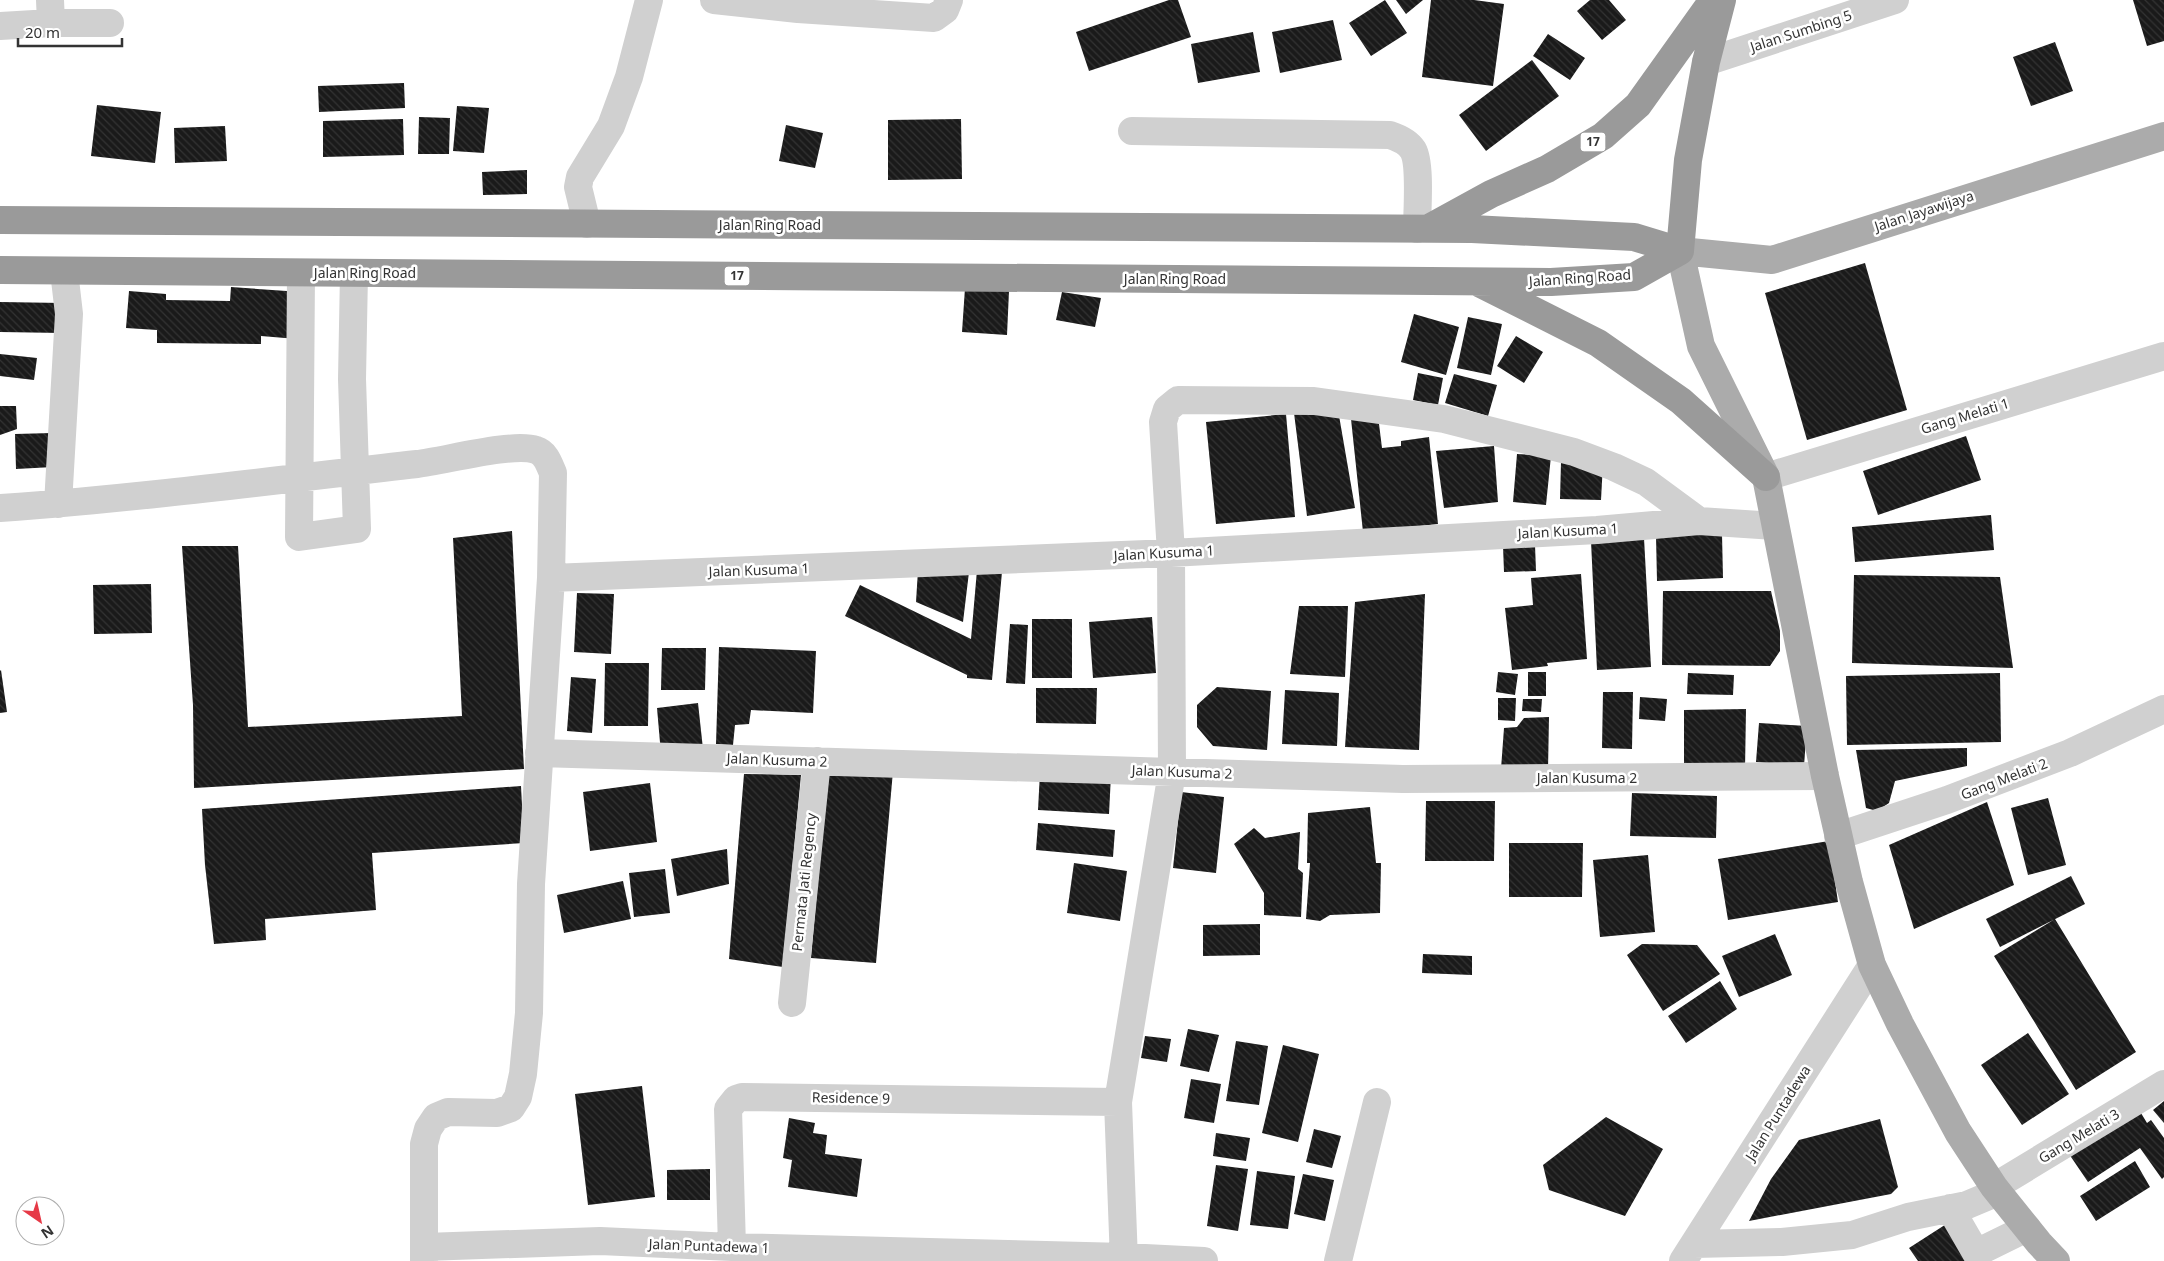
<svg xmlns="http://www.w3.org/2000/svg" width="2164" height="1261" viewBox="0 0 2164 1261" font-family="'Noto Sans',sans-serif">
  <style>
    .building { fill: url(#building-back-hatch) }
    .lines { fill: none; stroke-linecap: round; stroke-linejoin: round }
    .minor { stroke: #d0d0d0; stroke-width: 28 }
    .major { stroke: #ababab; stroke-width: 28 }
    .highway { stroke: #9a9a9a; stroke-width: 28 }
    .labels { text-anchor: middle; stroke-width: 5; stroke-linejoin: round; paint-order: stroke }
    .shield { fill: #fff; stroke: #707070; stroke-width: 1 }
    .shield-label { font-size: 12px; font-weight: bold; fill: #333 }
    .street-label { font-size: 14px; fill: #333; stroke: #fff }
  </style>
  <defs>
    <pattern id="building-back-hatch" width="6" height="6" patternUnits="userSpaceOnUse" patternTransform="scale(1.25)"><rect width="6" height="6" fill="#1a1a1a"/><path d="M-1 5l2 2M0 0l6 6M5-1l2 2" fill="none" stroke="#333"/></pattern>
  </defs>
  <rect width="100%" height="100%" fill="#fff"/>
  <path class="building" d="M1169,0H1178L1191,37L1089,71L1076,32Z
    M1385,0L1407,33L1371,56L1349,23Z
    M1396,0H1423L1406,14Z
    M1431,0H1474L1504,4L1493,86L1422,77Z
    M1590,0H1609L1626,20L1602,40L1577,11Z
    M2133,0H2164V41L2147,46Z
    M1333,20L1342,60L1280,73L1272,32Z
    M1253,32L1260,72L1198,83L1191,44Z
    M1548,34L1585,58L1570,80L1533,56Z
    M2055,42L2073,91L2031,106L2013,57Z
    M1532,60L1559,96L1486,151L1459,115Z
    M404,83L405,108L319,112L318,86Z
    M97,105L161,112L155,163L91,156Z
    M457,106L489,108L484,153L453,151Z
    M419,117L450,118L449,154H418Z
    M403,119L404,155L323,157V121Z
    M961,119L962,179L888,180V120Z
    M786,125L823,133L815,168L779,161Z
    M225,126L227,161L175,163L174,128Z
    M527,170V194L483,195L482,172Z
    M1865,263L1907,410L1807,440L1765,293Z
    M231,287L301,292L297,339L261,336V344L157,343V330L126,328L129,291L166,294V300L230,301Z
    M965,288L1009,291L1007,335L962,332Z
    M1062,292L1101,298L1095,327L1056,320Z
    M0,302L63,303L62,333L0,332Z
    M1414,314L1459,327L1446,375L1401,362Z
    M1468,317L1502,324L1491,375L1457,368Z
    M1516,336L1543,352L1524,383L1497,366Z
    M0,354L37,358L34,380L0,376Z
    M1418,373L1443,378L1438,405L1413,400Z
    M1454,374L1497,385L1488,416L1445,403Z
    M1337,404L1355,508L1307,516L1294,413Z
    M0,406H16L17,429L0,435Z
    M1286,414L1295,517L1216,524L1206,422Z
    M1378,416L1382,448L1401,446V441L1429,437L1438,524L1363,532L1351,419Z
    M52,433L53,467L16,469L15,434Z
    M1966,436L1981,480L1878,515L1863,471Z
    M1494,446L1498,502L1444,508L1436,451Z
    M1517,454L1551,456L1546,505L1513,502Z
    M1561,462L1603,463L1601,500L1560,499Z
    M1991,515L1994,550L1855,562L1852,527Z
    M512,531L524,769L194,788L193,705L182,546H238L248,727L462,716L453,538Z
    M1722,534L1723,578L1657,581L1656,536Z
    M1644,538L1651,667L1597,670L1591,541Z
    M1535,545L1536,571L1504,572L1503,546Z
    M918,570L969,572L963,622L916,602Z
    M977,570L1002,572L992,680L967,678V675L845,616L860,585L971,639Z
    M1581,574L1587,659L1547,663L1548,666L1512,670L1505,608L1533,605L1531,578Z
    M1854,575L2000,577L2013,668L1852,663Z
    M151,584L152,633L94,634L93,585Z
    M1663,591H1771L1780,631V651L1770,666L1662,665Z
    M577,593L614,594L611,654L574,652Z
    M1425,594L1419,750L1345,747L1355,602Z
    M1299,606H1348L1345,677L1290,674Z
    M1152,617L1156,673L1093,678L1089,622Z
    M1032,619H1072V678H1032Z
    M1010,624L1028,625L1025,684L1006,683Z
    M719,647L816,651L813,713L751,710L749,724L735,725L733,745L716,744Z
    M662,648H706L705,690H661Z
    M605,663H649L648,726H604Z
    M1,670L7,712L0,713V671Z
    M1498,672L1518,674L1515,695L1496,692Z
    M1528,672H1546V696H1528Z
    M1688,673L1734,675L1733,695L1687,694Z
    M2000,673L2001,742L1847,745L1846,676Z
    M571,677L596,679L592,733L567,731Z
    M1217,687L1271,691L1267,750L1213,746L1197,727V705Z
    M1036,688H1097L1096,724L1036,723Z
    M1285,690L1339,693L1337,746L1282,744Z
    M1603,692H1633L1632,749L1602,748Z
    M1640,697L1667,699L1665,721L1639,719Z
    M1498,698H1516L1515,721L1498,720Z
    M1523,699H1542L1541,712L1522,711Z
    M698,703L703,749L661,754L657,708Z
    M1746,709L1745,770H1684V710Z
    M1549,717L1548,770L1501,769L1504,728L1517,727L1524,718Z
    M1759,723L1807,726L1804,766L1756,762Z
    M1967,748V766L1895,781L1889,803L1877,811L1866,808L1856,750Z
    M828,769L893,771L876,963L811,958Z
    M1040,772L1111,775L1109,814L1038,810Z
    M744,774L801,775L783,967L729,959Z
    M650,783L657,842L590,851L583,792Z
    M521,786L524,843L372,853L376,910L265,919L266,940L214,944L205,865L202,809Z
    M1181,792L1224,797L1216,873L1173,868Z
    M1632,793L1717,796L1716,838L1630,836Z
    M2048,798L2066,865L2028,875L2011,808Z
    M1426,801H1495L1494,861H1425Z
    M1987,802L2014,885L1914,929L1889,845Z
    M1370,807L1376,863H1381L1380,913L1330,915L1320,921L1306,919L1310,863H1307L1308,813Z
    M1038,823L1115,830L1113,857L1036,850Z
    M1254,828L1265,838L1300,832L1298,869L1303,873L1301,917L1264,915V893L1234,844Z
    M1829,841L1838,902L1728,920L1718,859Z
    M1509,843H1583L1582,897H1509Z
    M727,849L729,884L677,896L671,859Z
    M1648,855L1655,932L1600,937L1593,860Z
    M1074,863L1127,871L1120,921L1067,913Z
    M665,869L670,913L634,917L629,873Z
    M2071,876L2085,904L2000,947L1986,919Z
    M623,881L631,919L564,933L557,895Z
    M2055,919L2136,1052L2076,1090L1994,956Z
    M1260,924V955L1203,956V925Z
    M1775,934L1792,975L1739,997L1722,956Z
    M1642,944L1697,945L1720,974L1663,1011L1627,955Z
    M1423,954L1472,956V975L1422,973Z
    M1720,981L1737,1009L1686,1043L1668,1016Z
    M1188,1029L1219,1035L1209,1072L1180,1066Z
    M2028,1033L2069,1094L2022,1125L1981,1065Z
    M1145,1036L1171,1039L1167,1062L1141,1058Z
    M1236,1041L1268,1046L1259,1105L1226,1101Z
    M1283,1045L1319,1054L1298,1142L1262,1133Z
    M1191,1079L1221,1084L1214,1123L1184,1118Z
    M642,1086L655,1197L588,1205L575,1094Z
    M2164,1101V1123L2153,1110Z
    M2138,1108L2147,1123L2151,1120L2164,1138V1177L2162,1179L2140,1148L2088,1182L2069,1154Z
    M1606,1117L1663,1149L1625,1216L1549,1190L1543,1165Z
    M789,1118L815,1123L813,1133L827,1135L825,1154L862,1159L857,1197L788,1187L792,1160L783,1158Z
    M1880,1119L1898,1187L1891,1194L1749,1221L1771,1179L1799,1140Z
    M1314,1129L1341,1136L1332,1168L1306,1162Z
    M1216,1133L1250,1138L1246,1161L1213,1156Z
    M2135,1161L2150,1187L2096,1221L2080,1196Z
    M1216,1165L1248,1169L1238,1231L1207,1226Z
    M710,1169V1200H667V1170Z
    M1257,1171L1295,1176L1288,1229L1250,1225Z
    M1303,1174L1334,1180L1325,1221L1294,1214Z
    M1951,1221L1978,1261H1918L1909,1248Z"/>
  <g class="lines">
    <path class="minor" d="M50,0L51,23
      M714,0L798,9L934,18L945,10L949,0
      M0,26L51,23H110
      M1706,62L1895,0
      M1132,131L1390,135C1399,138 1408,142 1413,150C1421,164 1417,212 1417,229
      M587,224L578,187L580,177L611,126L629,77L649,0
      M301,273L299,537L357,529L352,379L354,273
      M1766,477L2164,356
      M58,504L69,314L64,271
      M0,508C139,498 278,480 417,464C444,461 513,442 536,450C546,453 549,464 553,473L551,578L531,884L529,1013L523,1074L518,1097L511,1108L497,1113L448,1112L436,1117L428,1129L424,1144V1261
      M551,578L1171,553L1597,530L1699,521L1775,526
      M539,753L1403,779L1825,776
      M1838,836L1947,800L2070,753L2164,709
      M792,1003L817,761
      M1994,1187L2164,1084
      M1950,1208L1976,1253L2027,1228
      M1694,1244L1782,1242L1852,1235L1908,1217L1967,1205L1998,1192
      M425,1247L600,1241L732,1247L1125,1257L1204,1261
      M732,1247L728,1109L736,1099L742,1097L1118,1102
      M1124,1261L1118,1102L1172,772L1171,553L1163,422L1167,409L1178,400L1314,401L1444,419L1574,452L1614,467L1646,482L1699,521
      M1338,1261L1377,1102
      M1683,1261L1872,965"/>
    <path class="major" d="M2056,1261L2039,1243L1994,1187L1958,1132L1900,1024L1872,965L1849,882L1825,776L1766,477L1701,346L1680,251L1772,260L2164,136"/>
    <path class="highway" d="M0,220L1472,229L1634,237L1680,251
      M1429,228L1491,194L1547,169L1603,136L1638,105L1713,0
      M1680,251L1688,160L1706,62L1722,0
      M0,270L1551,282L1634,277L1680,251
      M1481,284L1598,343L1681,401L1766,477"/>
  </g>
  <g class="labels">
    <g class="shield">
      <rect x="1580.5" y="132.5" width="25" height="19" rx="4"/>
      <rect x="724.5" y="266.5" width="25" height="19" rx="4"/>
    </g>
    <g class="shield-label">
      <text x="1593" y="146">17</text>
      <text x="737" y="280">17</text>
    </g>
    <g class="street-label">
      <text transform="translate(1801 31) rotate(-18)" y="5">Jalan Sumbing 5</text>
      <text transform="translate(1924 211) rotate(-18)" y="5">Jalan Jayawijaya</text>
      <text x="770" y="230">Jalan Ring Road</text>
      <text x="365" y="278">Jalan Ring Road</text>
      <text transform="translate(1580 278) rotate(-4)" y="5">Jalan Ring Road</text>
      <text x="1175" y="284">Jalan Ring Road</text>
      <text transform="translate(1965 416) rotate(-17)" y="5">Gang Melati 1</text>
      <text transform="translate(1568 531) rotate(-3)" y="5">Jalan Kusuma 1</text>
      <text transform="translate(1164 553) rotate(-3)" y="5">Jalan Kusuma 1</text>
      <text transform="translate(759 570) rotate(-2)" y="5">Jalan Kusuma 1</text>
      <text transform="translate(777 760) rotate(2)" y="5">Jalan Kusuma 2</text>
      <text transform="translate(1182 772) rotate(2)" y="5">Jalan Kusuma 2</text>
      <text x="1587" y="783">Jalan Kusuma 2</text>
      <text transform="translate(2004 779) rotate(-21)" y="5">Gang Melati 2</text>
      <text transform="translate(804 882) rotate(-84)" y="5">Permata Jati Regency</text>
      <text transform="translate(851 1098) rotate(1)" y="5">Residence 9</text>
      <text transform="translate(1778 1113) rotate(-58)" y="5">Jalan Puntadewa</text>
      <text transform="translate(2079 1136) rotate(-31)" y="5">Gang Melati 3</text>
      <text transform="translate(709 1246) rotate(2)" y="5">Jalan Puntadewa 1</text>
    </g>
  </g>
  <g transform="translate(40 1221) rotate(146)"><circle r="24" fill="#ffffff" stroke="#adadad"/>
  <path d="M0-4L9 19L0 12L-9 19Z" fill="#e63946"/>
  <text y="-8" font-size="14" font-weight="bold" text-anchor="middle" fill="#333333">N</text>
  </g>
  <path d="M18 38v8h104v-8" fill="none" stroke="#333333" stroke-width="2.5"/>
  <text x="25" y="38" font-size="15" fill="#333333" stroke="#ffffff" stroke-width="4" paint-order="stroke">20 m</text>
</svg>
